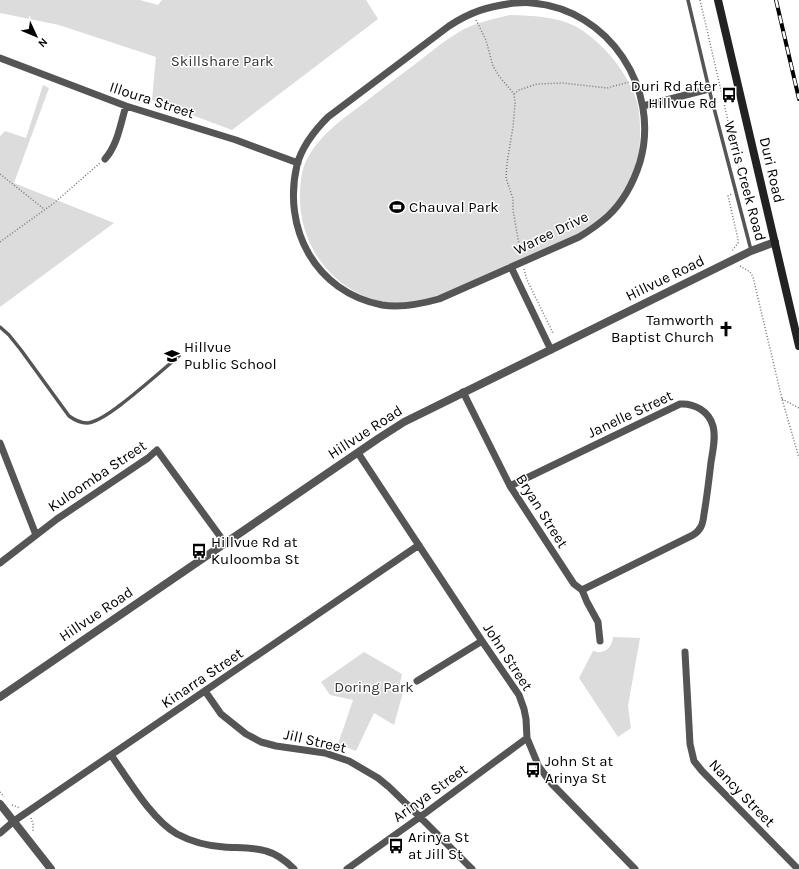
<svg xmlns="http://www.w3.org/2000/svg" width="799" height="869" viewBox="0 0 799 869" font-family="Karla,sans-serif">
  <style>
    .green { fill: #dcdcdc }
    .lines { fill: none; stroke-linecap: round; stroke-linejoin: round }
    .path { stroke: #777; stroke-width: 1.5; stroke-dasharray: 1 2; stroke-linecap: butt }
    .service { stroke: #555; stroke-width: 3.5 }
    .minor { stroke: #555; stroke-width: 7 }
    .tertiary { stroke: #555; stroke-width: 8 }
    .secondary { stroke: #222; stroke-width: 8 }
    .rail-casing { stroke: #000; stroke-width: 4 }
    .rail { stroke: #fff; stroke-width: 2.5; stroke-dasharray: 8; stroke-linecap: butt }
    .labels { text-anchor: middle; stroke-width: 3; stroke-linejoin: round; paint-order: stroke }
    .park-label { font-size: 15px; fill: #333; stroke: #fff }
    .poi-label { font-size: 15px; fill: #000; stroke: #fff; text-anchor: start }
    .street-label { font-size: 15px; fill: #000; stroke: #fff }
  </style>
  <rect width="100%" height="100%" fill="#fff"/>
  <path class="green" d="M0,0H140L158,5L162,0H366L378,19L232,130L152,100L156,57L59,25L0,13Z
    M510,15C533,16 555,16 575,26C583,30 591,37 597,42C615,58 630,80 637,102C642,121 641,157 634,174C628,190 613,210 600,221C579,238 553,247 528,258C495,272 463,286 431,300C416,303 403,305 389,303C336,295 299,248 300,196C300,187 301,175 304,166C315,138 341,120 364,103C379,91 394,80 410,68C426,56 442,42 459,32C474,23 493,19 510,15Z
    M43,85L49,88L14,183L114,223L0,307V136L5,131L26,138Z
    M613,637L640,638L628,706L631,728L618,737L579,678L593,651C604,655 612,648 613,637Z
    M364,652L402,674L400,683L403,692L394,725L374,713L356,751L338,744L353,700L330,695L321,682Z"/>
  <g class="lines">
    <path class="path" d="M700,0L742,181L743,189L742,190
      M476,20L486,40L493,66L499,76L514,94L515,103L513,127L507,163L506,178L513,199V210L521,256
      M514,94L519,90L537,84L563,83L607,88L629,82
      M0,174L44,209
      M731,194L728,196L738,239V243L732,251
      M0,242L54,203L100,163
      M740,266L750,272L753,277L782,399L799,458
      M524,269L527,280L553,333
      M782,399L799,408
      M0,792L4,797
      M12,805L20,808
      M31,818L33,824V832"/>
    <path class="service" d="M688,0L709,89L751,250
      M0,327L9,335L21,350L69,416C76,421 84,425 92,422C102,419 111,412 119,406C140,390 159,373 179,356"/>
    <path class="minor" d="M514,3C520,3 526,2 532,3C609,9 661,89 640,162C634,181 623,202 608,216C599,224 589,231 579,237L439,299C421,304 401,308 382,305C315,292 282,228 297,165C302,146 315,130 328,117L449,26C472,11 487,7 514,3Z
      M0,58L126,106L236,140L298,163
      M643,106L709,89
      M105,159C118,144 120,125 126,106
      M511,267L551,350
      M463,392L510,486L570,578L574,584L582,590L587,602L598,622L600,641
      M0,443L36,535
      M358,453L482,641L519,695L524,709L526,719L527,738L539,767L552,784L635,869
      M510,486L680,404C694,403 709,411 713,426C716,437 713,450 711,462C709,479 707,497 704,514C703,524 701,530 693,535L582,590
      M0,563L57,519L148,458L157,450L225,543
      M685,652L690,744L694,761L702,771L798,869
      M417,681L482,641
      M205,691L221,714L246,734L261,742L276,746L325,753L349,761L378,778L389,787L420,817L472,869
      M111,755C128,779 152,820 177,834C192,842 208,846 224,847C238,848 253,847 266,851C277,854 286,861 294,869
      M0,833L14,821L419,545
      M347,869L420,817L527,738"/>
    <path class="tertiary" d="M0,697L379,438L404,422L751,251L775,242
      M0,804L51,869"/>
    <path class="secondary" d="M718,0L799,346"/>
    <g class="rail-casing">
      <path id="rail" d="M776,0L799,99"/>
    </g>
    <use href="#rail" class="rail"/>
  </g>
  <defs>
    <g id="bus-bare" transform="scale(1.2)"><path d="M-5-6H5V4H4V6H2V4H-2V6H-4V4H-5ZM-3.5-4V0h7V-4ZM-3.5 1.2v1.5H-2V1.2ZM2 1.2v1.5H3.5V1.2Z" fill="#000" stroke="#fff" stroke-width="2.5" paint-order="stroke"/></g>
    <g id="stadium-bare" transform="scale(1.2)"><path d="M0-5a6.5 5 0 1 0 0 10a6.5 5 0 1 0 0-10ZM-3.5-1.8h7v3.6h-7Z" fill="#000" stroke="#fff" stroke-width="2.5" paint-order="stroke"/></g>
    <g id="church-bare" transform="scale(1.2)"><path d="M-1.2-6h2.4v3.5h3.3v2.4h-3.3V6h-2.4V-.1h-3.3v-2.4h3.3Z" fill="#000" stroke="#fff" stroke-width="2.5" paint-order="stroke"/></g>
    <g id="school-bare" transform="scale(1.2)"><path d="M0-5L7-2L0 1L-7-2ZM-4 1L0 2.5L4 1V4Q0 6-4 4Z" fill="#000" stroke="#fff" stroke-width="2.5" paint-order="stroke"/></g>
  </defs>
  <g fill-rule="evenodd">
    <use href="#bus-bare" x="729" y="95"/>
    <use href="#stadium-bare" x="397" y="207"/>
    <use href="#church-bare" x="726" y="329"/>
    <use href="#school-bare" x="172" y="356"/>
    <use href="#bus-bare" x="199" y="551"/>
    <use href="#bus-bare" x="533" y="770"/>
    <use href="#bus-bare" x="396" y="846"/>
  </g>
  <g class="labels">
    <g class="park-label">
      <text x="222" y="66">Skillshare Park</text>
      <text x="374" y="692">Doring Park</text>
    </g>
    <g class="poi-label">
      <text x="717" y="91" text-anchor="end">Duri Rd after<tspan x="717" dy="17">Hillvue Rd</tspan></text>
      <text x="409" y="212">Chauval Park</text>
      <text x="714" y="325" text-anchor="end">Tamworth<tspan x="714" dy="17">Baptist Church</tspan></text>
      <text x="184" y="352">Hillvue<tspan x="184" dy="17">Public School</tspan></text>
      <text x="211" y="547">Hillvue Rd at<tspan x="211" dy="17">Kuloomba St</tspan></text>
      <text x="545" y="766">John St at<tspan x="545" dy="17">Arinya St</tspan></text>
      <text x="408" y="842">Arinya St<tspan x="408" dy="17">at Jill St</tspan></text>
    </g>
    <g class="street-label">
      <text transform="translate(152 100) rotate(18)" y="5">Illoura Street</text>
      <text transform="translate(772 170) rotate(77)" y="5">Duri Road</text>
      <text transform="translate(745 181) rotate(75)" y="5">Werris Creek Road</text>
      <text transform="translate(551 233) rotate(-26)" y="5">Waree Drive</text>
      <text transform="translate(665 278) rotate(-26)" y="5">Hillvue Road</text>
      <text transform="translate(630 414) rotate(-25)" y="5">Janelle Street</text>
      <text transform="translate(365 432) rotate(-33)" y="5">Hillvue Road</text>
      <text transform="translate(97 476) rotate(-34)" y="5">Kuloomba Street</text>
      <text transform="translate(542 511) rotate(58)" y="5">Bryan Street</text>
      <text transform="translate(96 614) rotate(-34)" y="5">Hillvue Road</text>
      <text transform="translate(508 657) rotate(57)" y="5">John Street</text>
      <text transform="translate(202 678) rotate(-34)" y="5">Kinarra Street</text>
      <text transform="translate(315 741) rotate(13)" y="5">Jill Street</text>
      <text transform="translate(430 793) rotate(-36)" y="5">Arinya Street</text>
      <text transform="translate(742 793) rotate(46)" y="5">Nancy Street</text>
    </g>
  </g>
  <g transform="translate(36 36) rotate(134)" stroke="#ffffff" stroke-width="3" paint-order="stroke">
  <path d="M0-3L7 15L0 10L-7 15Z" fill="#000000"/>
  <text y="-6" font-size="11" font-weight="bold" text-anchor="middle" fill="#000000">N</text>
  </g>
</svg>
